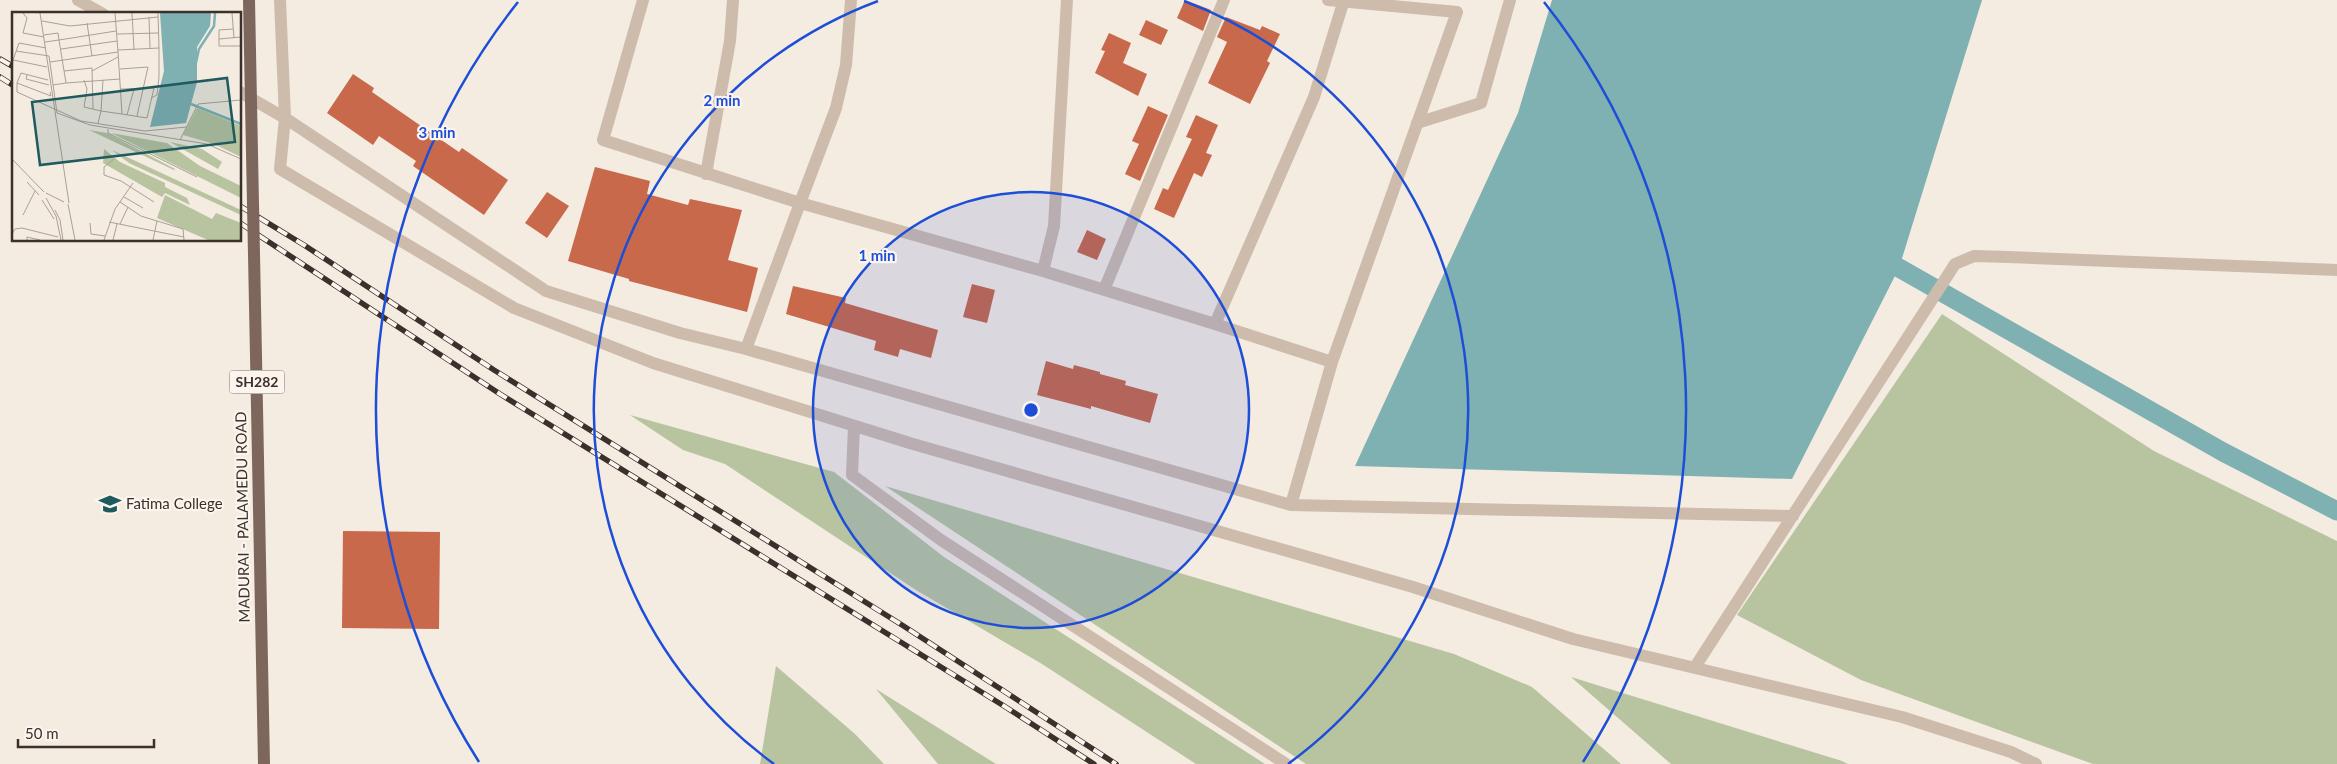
<svg xmlns="http://www.w3.org/2000/svg" width="2337" height="764" viewBox="0 0 2337 764" font-family="Lato,sans-serif">
  <style>
    .green { fill: #b8c4a0 }
    .water { fill: #7fb0b2 }
    .lines { fill: none; stroke-linecap: round; stroke-linejoin: round }
    .canal { stroke: #7fb0b2; stroke-width: 19 }
    .building { fill: #c8694b }
    .street { stroke: #cdbbac; stroke-width: 12 }
    .rail-casing { stroke: #3b302b; stroke-width: 5.5 }
    .rail { stroke: #fbf5ee; stroke-width: 4; stroke-dasharray: 11; stroke-linecap: butt }
    .primary-bridge { stroke: #7d675c; stroke-width: 12 }
    .ring { fill: none; stroke: #1d4ed8; stroke-width: 2.5 }
    .labels { text-anchor: middle; stroke-width: 4.5; stroke-linejoin: round; paint-order: stroke }
    .shield { fill: #fbf5ee; stroke: #756b66; stroke-width: 1 }
    .shield-label { font-size: 14px; font-weight: bold; fill: #3b302b }
    .poi-label { font-size: 15px; fill: #3b302b; stroke: #fbf5ee; text-anchor: start }
    .street-label { font-size: 15px; fill: #3b302b; stroke: #fbf5ee }
    .inset-river { fill: none; stroke: #7fb0b2; stroke-width: 2.5 }
    .inset-road { fill: none; stroke: #aaa098; stroke-width: 1 }
    .view { fill: #1f5a5e; fill-opacity: 0.15; stroke: #1f5a5e; stroke-width: 2.5 }
    .inset-edge { fill: none; stroke: #3b302b; stroke-width: 2.5 }
    .centre { fill: #1d4ed8; stroke: #fbf5ee; stroke-width: 2.5 }
    .ring-label { font-size: 15px; text-anchor: middle; font-weight: bold; fill: #1d4ed8; stroke: #fbf5ee; stroke-width: 4.5; stroke-linejoin: round; paint-order: stroke }
  </style>
  <rect width="100%" height="100%" fill="#f4ebe1"/>
  <path class="green" d="M1942,314L2154,451L2337,541V764H2093L1861,680L1737,615Z
    M630,415L834,472L944,557L1265,764H1196L1042,664L916,590L725,464L683,450Z
    M885,486L1454,654L1532,687L1621,764H1306Z
    M776,666L855,734L884,764H760Z
    M1571,677L1842,761L1848,764H1671Z
    M876,689L996,764H938Z"/>
  <path class="water" d="M1552,0H1982L1899,268L1792,479L1355,466L1518,113Z"/>
  <g class="lines">
    <path class="canal" d="M1878,256L2223,452L2337,511"/>
  </g>
  <path class="building" d="M1185,0L1211,10L1203,31L1177,18Z
    M1226,17L1260,30L1262,26L1280,34L1267,61L1270,63L1250,104L1208,83L1227,42L1217,37Z
    M1146,20L1168,30L1161,45L1139,35Z
    M1109,33L1131,43L1123,63L1147,74L1138,96L1095,73L1105,51L1101,50Z
    M353,74L374,88L372,92L434,135L459,152L462,148L508,180L484,215L413,166L416,161L379,136L373,145L327,113Z
    M1148,106L1168,115L1140,181L1125,174L1139,144L1132,141Z
    M1196,115L1218,125L1206,153L1212,155L1202,177L1194,173L1174,218L1154,209L1163,188L1168,190L1192,139L1186,137Z
    M595,167L650,181L647,194L688,205L690,199L742,210L728,260L758,268L747,312L629,281V279L568,261Z
    M547,192L569,206L547,238L525,223Z
    M1087,230L1106,239L1097,260L1077,252Z
    M972,284L995,290L987,323L963,317Z
    M793,286L846,298L845,303L938,330L931,358L900,349L898,357L874,350L876,341L786,314Z
    M1046,361L1073,369L1074,365L1100,372V374L1126,381L1125,385L1158,394L1150,423L1091,406V409L1037,395Z
    M343,531L440,532L439,629L342,628Z"/>
  <g class="lines">
    <path class="street" d="M78,0L103,14
      M280,0L285,118L280,169L514,308L653,363L913,444L1413,587L1573,639L1902,717L2011,752L2036,764
      M643,0L603,140L800,203L836,108L846,65L851,0
      M240,92L285,118L546,291L680,333L746,349L1291,505L1793,516
      M1417,123L1481,103L1510,0
      M706,174L730,41L733,0
      M1043,271L1215,324L1332,362L1457,12L1328,0
      M1104,290L1224,0
      M1215,324L1314,97L1344,0
      M746,349L800,203L1043,271L1054,226L1067,0
      M854,426L852,475L941,540L1286,764
      M1291,505L1332,362
      M1695,667L1955,264L1974,256L2008,257L2337,270"/>
    <g class="rail-casing">
      <path id="rail" d="M0,59L14,67
        M0,77L14,86
        M240,206L304,245L494,370L902,625L1116,764
        M240,223L500,394L1004,706L1094,764"/>
    </g>
    <use href="#rail" class="rail"/>
    <path class="primary-bridge" d="M249,0L264,764"/>
  </g>
  <circle cx="1031" cy="410" r="218" fill="#1d4ed8" fill-opacity=".12"/>
  <g class="ring">
    <circle cx="1031" cy="410" r="218"/>
    <path d="M774 764A437 437 0 0 1 878 1M1184 1A437 437 0 0 1 1288 764"/>
    <path d="M479 762A655 655 0 0 1 518 2M1544 2A655 655 0 0 1 1583 762"/>
  </g>
  <defs>
    <g id="university-bare" transform="scale(1.725)"><path d="M0-5L7-2L0 1L-7-2ZM-4 1L0 2.5L4 1V4Q0 6-4 4Z" fill="#1f5a5e" stroke="#fbf5ee" stroke-width="2.5" paint-order="stroke"/></g>
  </defs>
  <g fill-rule="evenodd">
    <use href="#university-bare" x="110" y="504"/>
  </g>
  <g class="labels">
    <rect class="shield" x="229.5" y="370.5" width="55" height="23" rx="4"/>
    <g class="shield-label">
      <text x="257" y="387">SH282</text>
    </g>
    <g class="poi-label">
      <text x="126" y="509">Fatima College</text>
    </g>
    <g class="street-label">
      <text transform="translate(243 517) rotate(-91)" y="5">MADURAI - PALAMEDU ROAD</text>
    </g>
  </g>
  <g transform="translate(12 12)">
    <rect width="229" height="229" fill="#f4ebe1"/>
    <path d="M185,96L229,114V145L202,132L171,123ZM77,118L95,121L163,157L162,158ZM99,121L155,131L188,154L229,174V186ZM158,130L190,137L210,150L206,157ZM92,137L108,150L153,171V175L175,186L178,193L153,181L150,185L91,151ZM100,138L229,198V203L117,151ZM153,183L200,207L204,201L229,211V228H196L145,206Z" fill="#b8c4a0"/>
    <path d="M148,1H199L198,14L185,35V70L174,111L138,115L152,59Z" fill="#7fb0b2"/>
    <path class="inset-river" d="M183,55L187,37L202,14L203,1M179,92L229,112"/>
    <path class="inset-road" d="M11,1L15,6L11,21L32,25M28,1L57,191M120,1L122,38M146,1L147,36M220,1L222,26M137,5L138,37M30,9L58,14L146,5M75,11L80,44M221,17L207,18V34H229M105,22L147,21M32,23L46,21L47,28L104,19M207,27L229,25M33,30L47,28L54,71L41,73M49,37L105,29M106,38L147,36V65L145,83L139,86M4,39L37,44L45,101L78,113L195,132L229,147M1,48L35,55M38,50L106,40L103,1M0,51L7,31L34,36M108,57L136,55L125,104M52,59L80,56L81,97M80,59L106,45M15,63L14,67L37,73M36,68L9,61L5,71L39,84L38,80M72,68L75,77L72,95L89,99L91,68M5,71V80L69,109L133,119L175,115M54,71L108,67M109,77L142,76L135,106L110,102M115,103L122,77M86,111L89,99L110,102L106,40M96,117V121L104,125L185,165M168,128L186,92L229,88M0,147L32,180M102,147L92,155V163L109,169L142,190M15,170L27,183M34,181L52,190M112,185L131,196M34,186L44,204L49,228M30,188L42,207M108,190L129,204L171,217L172,228M56,192L63,228M43,198L48,208L51,228M11,203L23,179M97,210L172,225M78,211L79,222L93,224M108,212L116,195M0,222L3,217L10,216L46,225M15,228V225L28,228M92,228L103,197L121,171M101,228L105,212M141,228L145,209"/>
    <path class="view" d="M215,66L223,130L28,153L20,90Z"/>
    <rect width="229" height="229" class="inset-edge"/>
  </g>
  <circle cx="1031" cy="410" r="8" class="centre"/>
  <g class="ring-label">
    <text x="722" y="106">2 min</text>
    <text x="437" y="138">3 min</text>
    <text x="877" y="261">1 min</text>
  </g>
  <path d="M18 739v8h136v-8" fill="none" stroke="#3b302b" stroke-width="2.5"/>
  <text x="25" y="739" font-size="15" fill="#3b302b" stroke="#fbf5ee" stroke-width="4" paint-order="stroke">50 m</text>
</svg>
